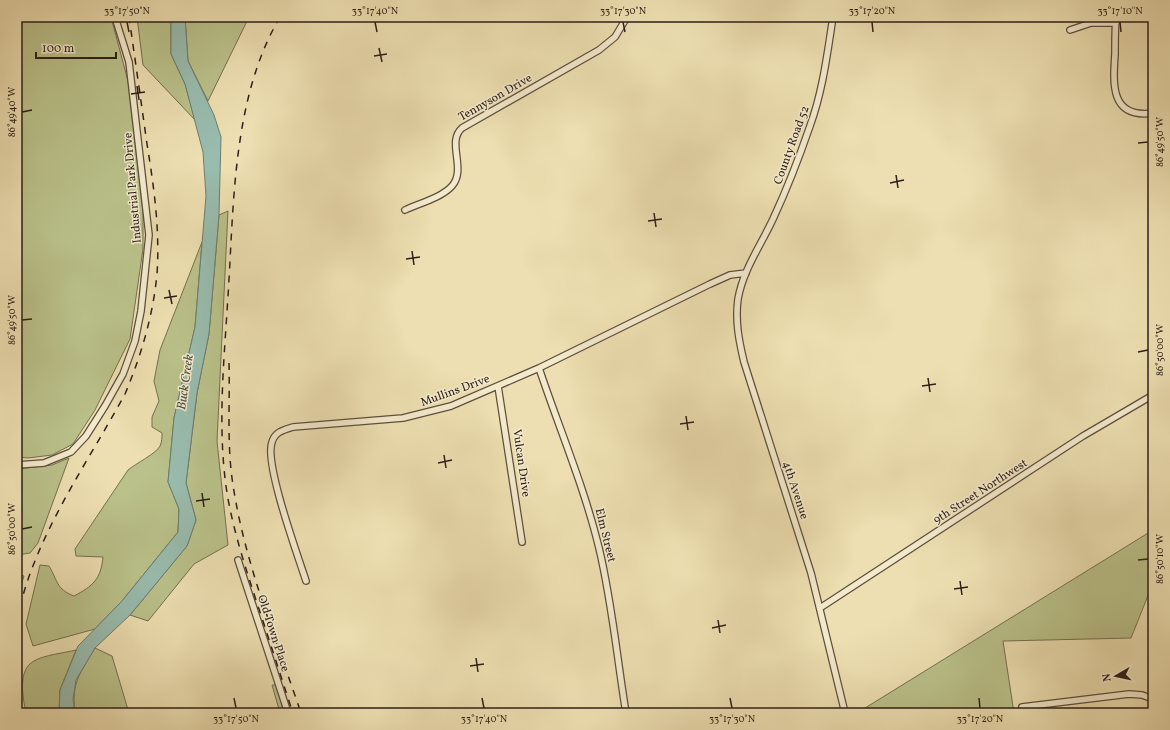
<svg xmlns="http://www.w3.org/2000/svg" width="1170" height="730" viewBox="0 0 1170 730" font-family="Vollkorn,serif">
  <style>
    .green { fill: #bac18a; stroke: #747051 }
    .water { fill: #99bcae; stroke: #6e7d72 }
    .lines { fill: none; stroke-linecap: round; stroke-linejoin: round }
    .minor-casing { stroke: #5d4f3e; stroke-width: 8 }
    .minor { stroke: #f3eacc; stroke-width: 5.5 }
    .rail { stroke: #2d1f18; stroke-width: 1.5; stroke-dasharray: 7 7; stroke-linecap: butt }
    .ticks { fill: none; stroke: #2d1f18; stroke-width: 1.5 }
    .labels { text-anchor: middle; stroke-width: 3; stroke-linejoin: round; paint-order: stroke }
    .street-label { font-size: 12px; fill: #2d1f18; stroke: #f3eacc }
    .water-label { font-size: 13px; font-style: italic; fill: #4d4e45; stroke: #f3eacc }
    .neatline { fill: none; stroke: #2d1f18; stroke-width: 1.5 }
    .ticks-label { font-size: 10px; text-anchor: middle; fill: #2d1f18 }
  </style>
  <rect width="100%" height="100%" fill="#eddfb1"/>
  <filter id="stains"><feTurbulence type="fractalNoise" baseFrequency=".005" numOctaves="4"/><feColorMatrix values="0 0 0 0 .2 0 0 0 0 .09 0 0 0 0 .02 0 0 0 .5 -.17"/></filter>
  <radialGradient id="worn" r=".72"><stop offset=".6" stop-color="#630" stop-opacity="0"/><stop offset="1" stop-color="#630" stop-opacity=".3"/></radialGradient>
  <path class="green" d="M17,17H111L128,81L143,211V249L130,339L95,410L73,444L52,455L28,458L17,457Z
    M137,17H171V54L185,84L195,120L143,65Z
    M185,17H249L208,101L188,61Z
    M228,211L217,441L228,545L194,564L148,621L130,615L187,546L196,520L186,483L197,393L209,334L219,215Z
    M202,242L195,327L174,418L168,482L179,509L178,532L122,601L95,629L33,646L26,624L40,565L49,566C58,581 56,589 74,596C93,586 101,579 103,557L76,556L75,549L128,470C135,464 157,453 160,446C162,442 162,437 162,433L152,427V417L159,401L154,381L160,350Z
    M69,458L38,543L30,553L17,555V531C22,526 23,515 17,511V469L52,465Z
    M1153,530V583L1131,638L1003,641L1014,713H857Z
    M17,574L24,576L17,598Z
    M95,648L112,656L129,713H75C71,683 80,673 95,648Z
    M76,650L60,690L59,713H26C23,698 17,670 34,661C44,655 64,653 76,650Z
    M272,685H276L285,713H280Z"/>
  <path class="water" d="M171,17H185L188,61L214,115L221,137L219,215L209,334L197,393L186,483L196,520L187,546L130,615L95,648L76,680L73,699L75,713H59L60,690L78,646L122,601L178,532L179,509L168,482L174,418L195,327L206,196L203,152L185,84L171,54Z"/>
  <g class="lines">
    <g class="minor-casing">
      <path id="minor" d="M833,17C827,55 823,90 810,126C799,158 787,189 773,219C761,245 743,270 738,299C735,321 739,341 744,362L811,573L845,713
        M1116,17C1115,29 1115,42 1115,54C1113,84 1110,119 1153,113
        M1070,30L1091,23H1116
        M405,210C420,203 441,198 452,186C467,169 446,142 462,128L599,50L615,37L627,17
        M539,368C559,428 584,486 599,548C612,602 617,658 626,713
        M498,386L522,542
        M17,465L44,463L71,452L86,436L105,406L123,374L135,341L141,311L149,235L129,62L115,17
        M238,560L288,713
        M306,581C298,556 264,463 272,442C275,432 283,430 293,427L403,418L451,406L539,368L710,284L730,275L746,273
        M820,608L1083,436L1153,395
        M1022,707L1129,694L1142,695L1153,699"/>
    </g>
    <use href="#minor" class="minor"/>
    <path class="rail" d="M280,17C232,98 234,205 228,296C224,362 217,428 227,493C233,529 244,563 255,597C268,636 280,674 293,713
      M229,363C230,401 227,441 232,478C243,559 275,636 301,713
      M17,621C32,540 86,466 125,394C141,356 153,316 157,274C160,230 154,187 147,144C141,101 135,59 129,17"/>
  </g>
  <path class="ticks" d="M127,22L129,32M375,22L377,32M623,22L625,32M872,22L873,32M1120,22L1121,32M379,48L382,62M374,56L387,54M137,86L139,100M131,94L145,92M22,112L32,110M1138,143L1148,142M896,175L898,188M890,183L904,180M654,213L656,227M648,221L662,219M412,251L414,265M406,259L420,257M169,290L172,304M164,298L177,296M22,320L32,319M1138,352L1148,350M928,378L930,392M922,386L936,384M686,416L688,430M680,424L694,422M444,455L446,468M438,463L452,460M202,493L204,507M196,501L210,499M22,529L32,527M1138,560L1148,559M960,581L962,595M954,589L968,587M718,620L720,633M712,628L726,625M476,658L478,672M470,666L484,664M234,698L236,708M482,698L484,708M730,698L732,708M979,698L980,708"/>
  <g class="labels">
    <g class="street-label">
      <text transform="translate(495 97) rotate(-30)" y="4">Tennyson Drive</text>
      <text transform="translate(791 145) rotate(-70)" y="4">County Road 52</text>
      <text transform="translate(132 188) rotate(-95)" y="4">Industrial Park Drive</text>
      <text transform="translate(455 390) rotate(-20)" y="4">Mullins Drive</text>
      <text transform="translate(522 463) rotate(82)" y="4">Vulcan Drive</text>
      <text transform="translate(796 490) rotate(72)" y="4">4th Avenue</text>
      <text transform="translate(980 491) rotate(-33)" y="4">9th Street Northwest</text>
      <text transform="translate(606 535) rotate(76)" y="4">Elm Street</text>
      <text transform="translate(274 633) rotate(72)" y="4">Old Town Place</text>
    </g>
    <g class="water-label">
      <text transform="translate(184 382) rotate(-82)" y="5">Buck Creek</text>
    </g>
  </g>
  <rect width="1170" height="730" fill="none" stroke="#eddfb1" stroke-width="44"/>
  <g transform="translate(1116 676) rotate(261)" stroke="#f3eacc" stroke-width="3" paint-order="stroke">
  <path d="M0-3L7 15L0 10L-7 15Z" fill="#2d1f18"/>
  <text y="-6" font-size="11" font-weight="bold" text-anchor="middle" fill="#2d1f18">N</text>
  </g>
  <path d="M36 52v6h80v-6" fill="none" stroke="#2d1f18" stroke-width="2"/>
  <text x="42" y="52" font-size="12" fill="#2d1f18" stroke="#f3eacc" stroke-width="3" paint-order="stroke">100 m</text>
  <rect x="22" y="22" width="1126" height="686" class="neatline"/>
  <g class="ticks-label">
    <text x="127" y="14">33°17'50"N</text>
    <text x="375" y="14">33°17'40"N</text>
    <text x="623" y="14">33°17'30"N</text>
    <text x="872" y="14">33°17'20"N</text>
    <text x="1120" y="14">33°17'10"N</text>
    <text transform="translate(11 112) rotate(-90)" y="4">86°49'40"W</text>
    <text transform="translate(1159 142) rotate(-90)" y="4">86°49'50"W</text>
    <text transform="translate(11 320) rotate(-90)" y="4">86°49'50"W</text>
    <text transform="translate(1159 350) rotate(-90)" y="4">86°50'00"W</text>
    <text transform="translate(11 529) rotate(-90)" y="4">86°50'00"W</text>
    <text transform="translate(1159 559) rotate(-90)" y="4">86°50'10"W</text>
    <text x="236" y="722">33°17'50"N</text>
    <text x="484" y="722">33°17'40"N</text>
    <text x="732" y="722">33°17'30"N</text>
    <text x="980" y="722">33°17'20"N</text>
  </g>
  <rect width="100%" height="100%" filter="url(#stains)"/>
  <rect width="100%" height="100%" fill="url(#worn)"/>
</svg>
